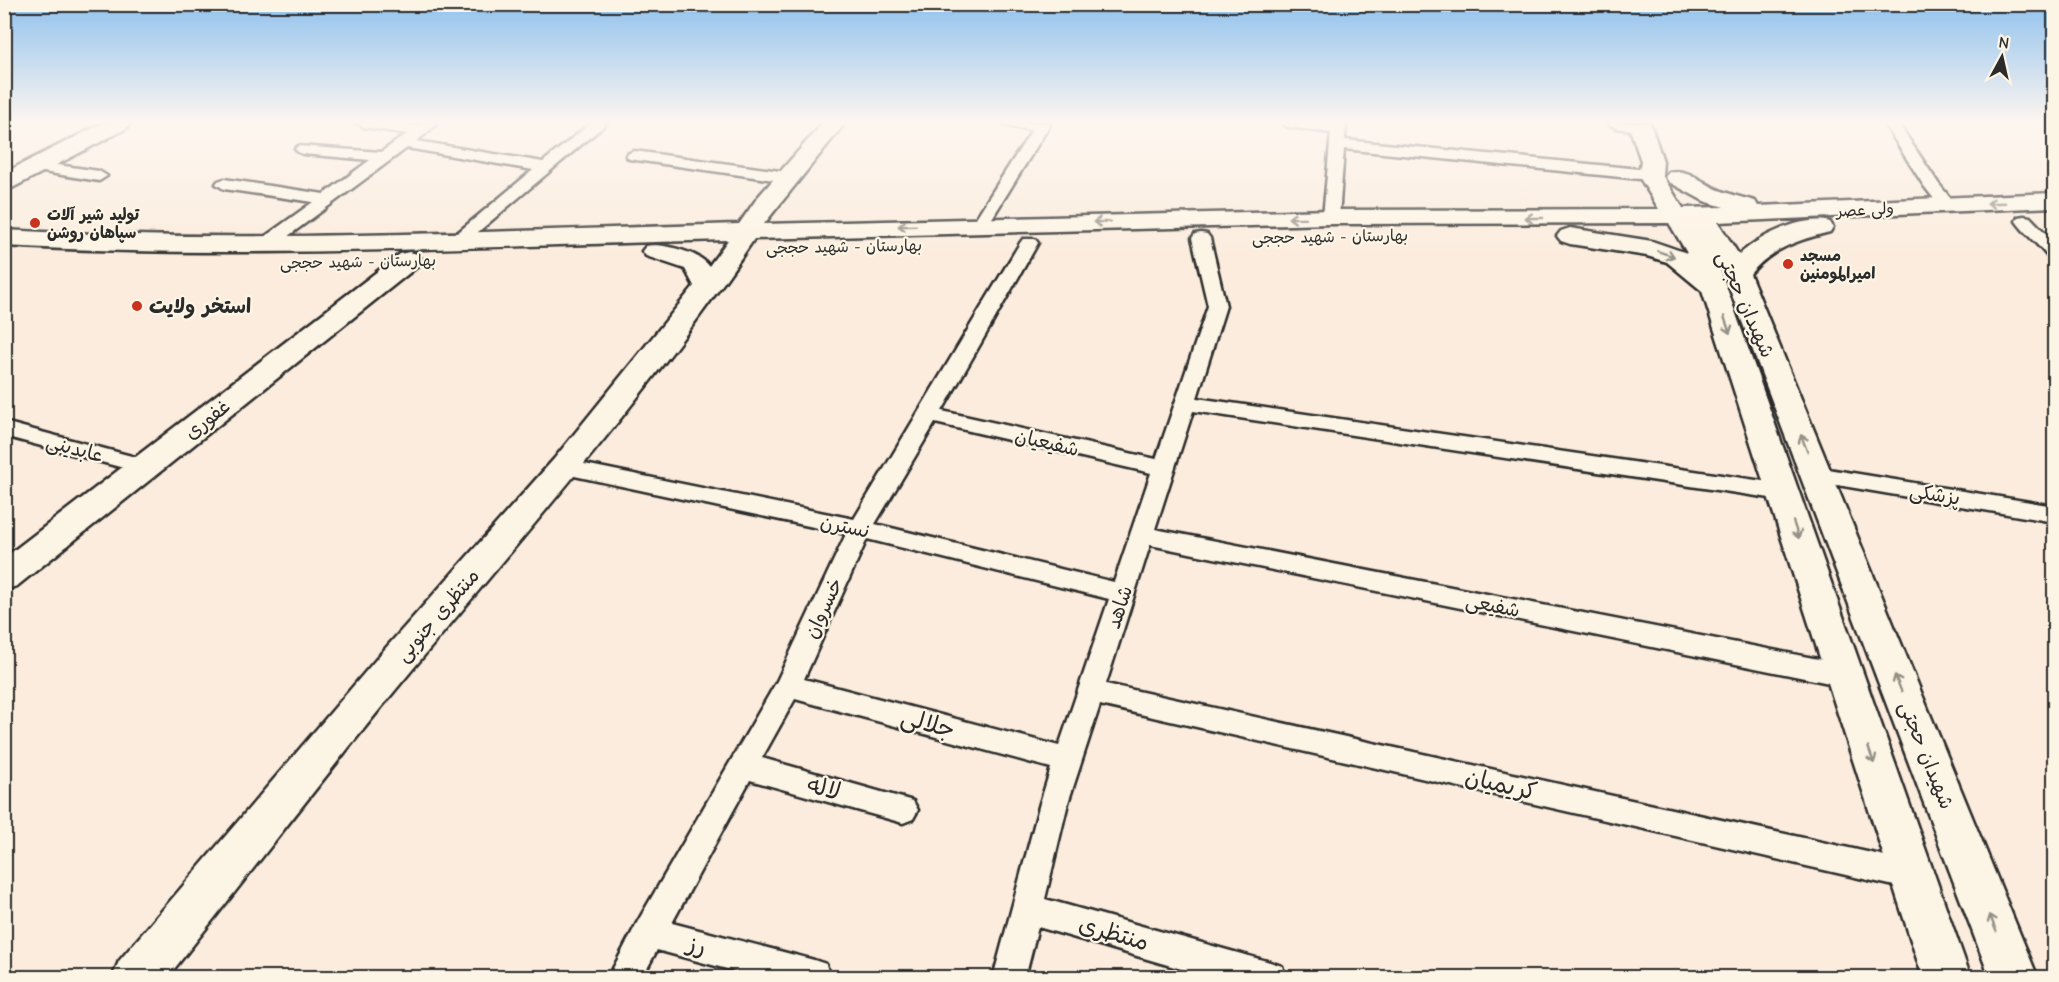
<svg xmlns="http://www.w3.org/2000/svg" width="2059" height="982" viewBox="0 0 2059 982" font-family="'Comic Neue','Playpen Sans Arabic',sans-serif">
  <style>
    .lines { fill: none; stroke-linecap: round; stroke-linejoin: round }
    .street-casing { stroke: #2b2b2b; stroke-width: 5 }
    .secondary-casing { stroke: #2b2b2b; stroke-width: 5 }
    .street { fill: #fcf5e5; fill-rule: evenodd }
    .secondary { fill: #fcf5e5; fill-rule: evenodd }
    .oneway { stroke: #949088 }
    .poi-dot { fill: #c8321e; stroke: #fcf5e5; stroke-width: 2 }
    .labels { text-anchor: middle; stroke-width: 4.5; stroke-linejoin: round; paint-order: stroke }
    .far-street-label { font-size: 16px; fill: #2b2b2b; stroke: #fcf5e5 }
    .far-poi-label { font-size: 16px; font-weight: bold; fill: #2b2b2b; stroke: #fcf5e5; text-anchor: start }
    .street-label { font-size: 20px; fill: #2b2b2b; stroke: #fcf5e5 }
    .poi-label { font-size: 20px; font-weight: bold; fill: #2b2b2b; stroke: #fcf5e5; text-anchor: start }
    .near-street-label { font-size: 24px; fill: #2b2b2b; stroke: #fcf5e5 }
  </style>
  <rect width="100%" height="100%" fill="#fbecdd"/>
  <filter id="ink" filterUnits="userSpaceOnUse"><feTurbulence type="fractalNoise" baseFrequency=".0167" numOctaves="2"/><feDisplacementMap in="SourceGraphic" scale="12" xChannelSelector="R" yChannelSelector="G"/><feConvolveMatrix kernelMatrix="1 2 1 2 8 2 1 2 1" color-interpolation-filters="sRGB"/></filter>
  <g filter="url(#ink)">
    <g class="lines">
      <g class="street-casing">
        <path id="street" d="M357,123H394L417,126L422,123H438L417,141L543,162L591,123H607L465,243H453L450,239L533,170L407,148L272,248H260L257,244L260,240L313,202L224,189L216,184L218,181L224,179L324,194L370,160L303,154L298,152L295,149L298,146L381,152L407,134L364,127Z
          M1004,123H1051L986,228H974L972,224L1032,130L1011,127Z
          M1282,123H1346L1345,140L1650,170L1658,175L1650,180L1344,149L1339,217L1331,222L1323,217L1331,133L1289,127Z
          M1607,123H1646L1647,125C1639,132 1614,130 1607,123Z
          M1884,123H1898L1938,183L1955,204L1953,208H1941L1924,186Z
          M634,151L788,172L796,177L788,182L629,159L626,156L629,153Z
          M37,162L99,171L107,176L99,181L31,170L29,167Z
          M2024,216L2030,217L2054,242V258L2048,257C2038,244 2025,234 2016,221L2018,217Z
          M1201,233L1207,234L1210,238L1226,306L1197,398L1783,484L1791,486L1794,492L1791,498L1783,500L1193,411L1155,529L1844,664L1853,667L1857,675L1853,683L1844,686L1150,545L1106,684L1912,862L1923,866L1927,876L1923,886L1912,890L1100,705L1068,803L1045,899L1270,962L1282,966L1286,978H1212L1038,927L1025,978H993L1040,803L1051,768L795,699L762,758L913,801L918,810L913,819L903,823L750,780L672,923L814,960L826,964L830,978H760L657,950L642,978H608L638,921L777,681L846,534L565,474L557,472L554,467L557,462L565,460L854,519L1020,243L1023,239H1035L1038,243L942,411L1156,459L1208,306L1192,238L1195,234ZM935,423L1151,473L1114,582L875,524ZM867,539L1109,599L1059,746L804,679Z
          M4,422L154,462L157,467L154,472L146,474L4,436Z
          M1816,467L2054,506V522L1808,480L1805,475L1808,470Z"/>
      </g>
      <g class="secondary-casing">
        <path id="secondary" d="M103,123H130L127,128L12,188L4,190V173Z
          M823,123H845L764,224L1331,210L1659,209L1638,175L1641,161L1628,123H1650L1663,161L1662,175L1683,208L1724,207L1704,201L1669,182L1665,177L1669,172C1689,167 1704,185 1722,191C1732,195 1744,198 1755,201L1758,206L2054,193V207L1718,222L1739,255C1758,236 1803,215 1830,222L1833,227L1830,232C1798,240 1772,248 1750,274L2038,978H1990L1724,274L1719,266L1971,978H1923L1702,291L1667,262L1647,256L1570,244L1561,241L1557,236L1561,231L1570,228L1652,241L1687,253L1669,223L1331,224L754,239C651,391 529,529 412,670C328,771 249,875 167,978H112L119,961L384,650L554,459L694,286L685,269L646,256L642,251L646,246C661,242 701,253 709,266L728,240C487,246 245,260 4,246V230C249,244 494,231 739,224L758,197Z
          M409,252L418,254L422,260L418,266L17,586L4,590V558L400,254Z"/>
      </g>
      <use href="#street" class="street"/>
      <use href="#secondary" class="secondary"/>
    </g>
    <defs><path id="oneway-shaft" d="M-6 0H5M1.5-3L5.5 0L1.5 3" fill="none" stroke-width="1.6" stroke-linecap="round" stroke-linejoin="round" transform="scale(1.5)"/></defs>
    <g class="oneway">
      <use href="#oneway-shaft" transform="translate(1996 203) rotate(178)"/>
      <use href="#oneway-shaft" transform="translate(1297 218) rotate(179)"/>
      <use href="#oneway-shaft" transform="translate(1534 218) rotate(-180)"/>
      <use href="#oneway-shaft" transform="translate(1102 222) rotate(179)"/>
      <use href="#oneway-shaft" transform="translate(907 226) rotate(178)"/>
      <use href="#oneway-shaft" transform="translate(1666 254) rotate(19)"/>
      <use href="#oneway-shaft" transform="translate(1727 325) rotate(71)"/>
      <use href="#oneway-shaft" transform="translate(1804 443) rotate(-111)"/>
      <use href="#oneway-shaft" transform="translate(1796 530) rotate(71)"/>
      <use href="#oneway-shaft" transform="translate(1898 683) rotate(-112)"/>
      <use href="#oneway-shaft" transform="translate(1871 755) rotate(71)"/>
      <use href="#oneway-shaft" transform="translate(1993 923) rotate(-111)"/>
    </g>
  </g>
  <linearGradient id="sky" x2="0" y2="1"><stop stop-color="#91c2ee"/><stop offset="0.47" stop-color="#fdf6f0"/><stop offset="1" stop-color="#fdf6f0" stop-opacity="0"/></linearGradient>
  <rect width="2059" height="260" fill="url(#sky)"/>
  <g class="poi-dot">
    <circle cx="35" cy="223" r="6"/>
    <circle cx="1788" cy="264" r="6"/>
    <circle cx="137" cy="306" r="6"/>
  </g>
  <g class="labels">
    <g class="far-street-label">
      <text transform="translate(1865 209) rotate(-3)" y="6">ولی عصر</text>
      <text transform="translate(1330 236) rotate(-1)" y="6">بهارستان - شهید حججی</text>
      <text transform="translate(844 246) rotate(-1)" y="6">بهارستان - شهید حججی</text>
      <text transform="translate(358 261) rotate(-1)" y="6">بهارستان - شهید حججی</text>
    </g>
    <g class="far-poi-label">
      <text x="47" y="220">تولید شیر آلات<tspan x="47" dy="18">سپاهان روشن</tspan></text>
      <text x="1800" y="261">مسجد<tspan x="1800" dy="18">امیرالمومنین</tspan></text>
    </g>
    <g class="street-label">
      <text transform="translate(1746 304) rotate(66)" y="7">شهیدان حجتی</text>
      <text transform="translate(207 419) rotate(-38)" y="7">غفوری</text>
      <text transform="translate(1047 442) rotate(13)" y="7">شفیعیان</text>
      <text transform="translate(75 448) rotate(15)" y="7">عابدینی</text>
      <text transform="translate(1935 494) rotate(9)" y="7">پزشکی</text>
      <text transform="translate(845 526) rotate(12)" y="7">نسترن</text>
      <text transform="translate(1493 605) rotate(11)" y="7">شفیعی</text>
      <text transform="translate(1119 607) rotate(-72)" y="7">شاهد</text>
      <text transform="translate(823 608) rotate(-65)" y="7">خسروان</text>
      <text transform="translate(437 615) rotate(-49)" y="7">منتظری جنوبی</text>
      <text transform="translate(1927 755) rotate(68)" y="7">شهیدان حجتی</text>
    </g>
    <g class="poi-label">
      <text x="149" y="313">استخر ولایت</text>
    </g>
    <g class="near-street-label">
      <text transform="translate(928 723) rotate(15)" y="8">جلالی</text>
      <text transform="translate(1501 784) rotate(13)" y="8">کریمیان</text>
      <text transform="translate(824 788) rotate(15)" y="8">لاله</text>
      <text transform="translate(1114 933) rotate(16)" y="8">منتظری</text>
      <text transform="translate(697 945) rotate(15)" y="8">رز</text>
    </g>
  </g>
  <rect width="2059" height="982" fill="none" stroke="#fcf5e5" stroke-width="24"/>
  <rect x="12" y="12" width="2035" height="958" fill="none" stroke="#2b2b2b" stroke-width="2" filter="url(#ink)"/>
  <g transform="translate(2002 57) rotate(8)" stroke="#fcf5e5" stroke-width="4.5" paint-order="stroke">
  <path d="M0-4.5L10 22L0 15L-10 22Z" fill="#2b2b2b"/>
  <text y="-9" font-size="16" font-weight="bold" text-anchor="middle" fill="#2b2b2b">N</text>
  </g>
</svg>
